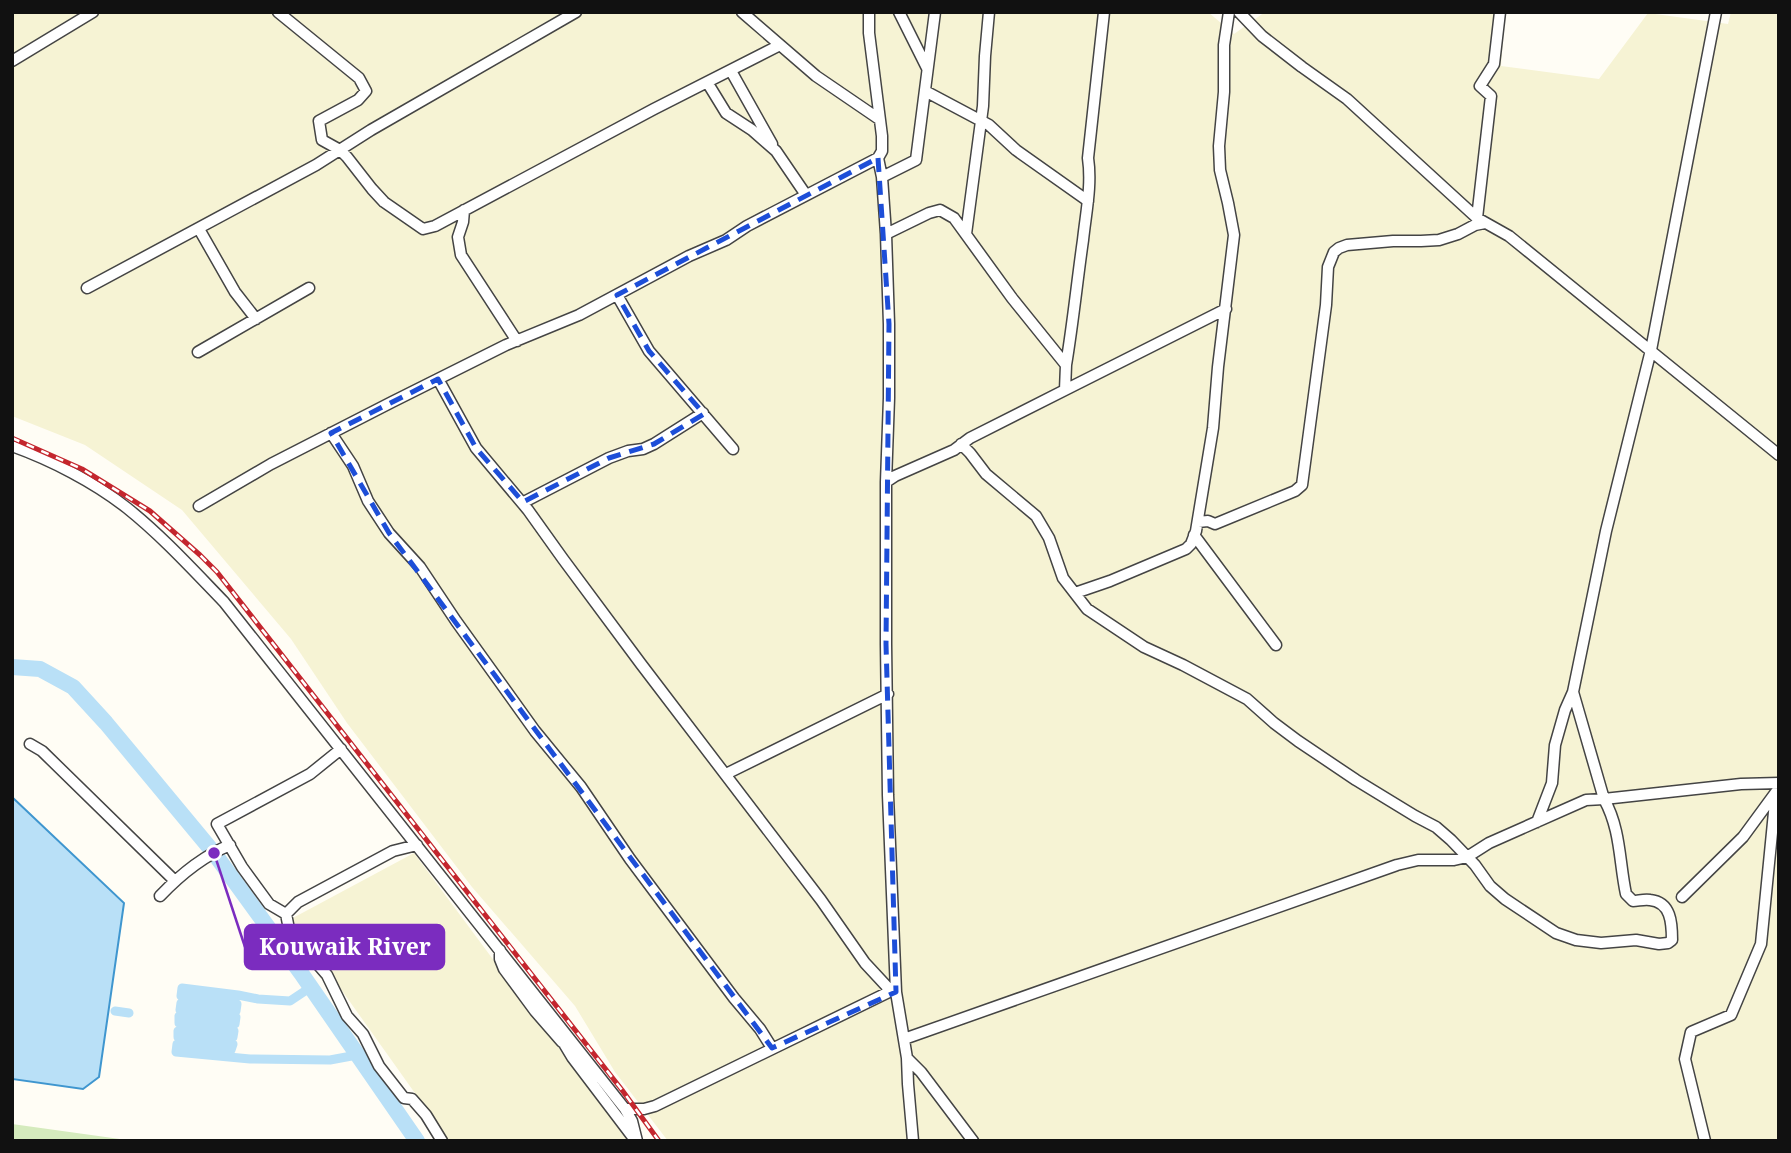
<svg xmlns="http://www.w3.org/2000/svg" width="1791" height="1153" viewBox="0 0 1791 1153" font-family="'Noto Serif',serif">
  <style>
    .farmland { fill: #f6f3d4 }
    .green { fill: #d5ebbd }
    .water { fill: #b9e0f7; stroke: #3f96cf; stroke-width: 2 }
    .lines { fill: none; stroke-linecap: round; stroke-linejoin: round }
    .canal { stroke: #b9e0f7; stroke-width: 9 }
    .river { stroke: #b9e0f7; stroke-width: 16 }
    .minor-casing { stroke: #444; stroke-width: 13 }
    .minor { stroke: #fff; stroke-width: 10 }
    .rail-casing { stroke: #c4262e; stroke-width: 5 }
    .rail { stroke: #fff; stroke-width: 2.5; stroke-dasharray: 8; stroke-linecap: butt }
    .marked { fill: none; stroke: #1d4ed8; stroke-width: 5; stroke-dasharray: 14 9; stroke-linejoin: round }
    .leader { fill: none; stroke: #7b2cbf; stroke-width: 2.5 }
    .callout-dot { fill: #7b2cbf; stroke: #fff; stroke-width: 2.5 }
    .callout { fill: #7b2cbf; stroke: #7b2cbf; stroke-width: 2.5 }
    .callout-label { font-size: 23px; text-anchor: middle; font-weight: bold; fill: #fff }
  </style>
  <rect width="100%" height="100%" fill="#fffdf5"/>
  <path class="farmland" d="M12,12H1208L1234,34L1265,12H1505L1501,66L1599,79L1648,13L1728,24L1731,12H1779V1141H668L615,1072L575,1006L472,887L347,723L291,639L182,510L85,445L12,416Z
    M414,853L628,1141H449L291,919Z"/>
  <path class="green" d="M12,1124L127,1140V1141H12Z"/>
  <path class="water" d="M12,797L124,903L99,1077L83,1089L12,1079Z"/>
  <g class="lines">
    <path class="canal" d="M311,987L290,1001L258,999L238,995L182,988L181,996L237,1004L236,1011L181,1003L180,1010L236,1017L235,1024L179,1016V1023L234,1031L233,1037L178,1031V1037L233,1044L231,1050L177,1044L176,1052L250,1059L330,1060L357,1055
      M115,1011L129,1013"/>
    <path class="river" d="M12,667L40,669L73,687L106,723L214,853L301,973L417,1141"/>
    <g class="minor-casing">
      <path id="minor" d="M278,12L359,78L366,91L358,100L319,121L322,140L340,150L347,157L372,189L384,202L423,229L435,226L654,109L780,45
        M742,12L816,76L879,119
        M869,12V33L882,136V151L878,158L882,177L886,234L889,324V398L886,482V644L888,795L896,992L907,1058L908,1084L913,1141
        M899,12L927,68
        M1239,12L1262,36L1302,67L1347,99L1477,218L1509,236L1779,455
        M1716,12L1651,350L1606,531L1573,692L1604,799L1741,784L1779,783
        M12,61L93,12
        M731,71L772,144
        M707,82L726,113L752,130L776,151L806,195
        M925,91L989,125L1016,150L1088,201
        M882,177L916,160L935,12
        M464,210L463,222L458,237L461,255L517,341
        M1477,218L1491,96L1480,86L1494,64L1500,12
        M199,229L235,292L256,319
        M966,234L983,106L985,56L989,12
        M87,288L316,165L371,130L576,12
        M617,295L649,351L733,449
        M198,352L309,288
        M1066,365C1073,323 1077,282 1083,240C1086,212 1092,185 1088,158L1104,12
        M438,379L476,448L528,510L563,559L641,664L821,900L865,963L891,991
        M1065,390L1226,309
        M331,433L353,466L368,501L389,533L420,567L456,621L535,731L581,787L630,859L734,998L760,1029L772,1048
        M12,446C51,460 94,482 127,508C162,536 193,570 224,602L625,1109
        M886,482L895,476L954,450L970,438L1065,390L1066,365L1012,298L954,218L940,210L929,213L886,234
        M522,503L609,458L628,451L643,449L654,444L703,413
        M199,506L271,464L392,402L506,345L579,315L689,256L726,240L747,226L878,158
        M1198,522L1208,521L1215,524L1295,491L1302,485L1326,305L1328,267L1334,252L1339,248L1347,245L1393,241H1421L1439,240L1458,234L1475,225L1485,223
        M1194,535L1276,645
        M1075,593L1110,581L1186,549L1191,544L1196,531L1213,428L1218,367L1234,235L1228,203L1220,170L1219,146L1224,92V45L1229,12
        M30,744L42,751L175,881
        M341,749L310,774L217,824L242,867L269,904L286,914L289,929L294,937L327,975L347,1016L363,1034L379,1066L404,1098L412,1099L426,1115L442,1141
        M726,774L888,694
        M1537,822L1552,783L1555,745L1565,710L1573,692
        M160,896C180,875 203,856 230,845
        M1682,897L1743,837L1776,792
        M286,914L298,902L393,851L417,845
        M500,950V959L504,969L535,1011L562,1042
        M561,1029L563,1042L572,1057L635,1140
        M904,1039L1397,865L1418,860H1454L1467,857L1489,843L1586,800L1604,799C1621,830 1619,861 1626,894L1633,901C1638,901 1644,899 1650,900C1671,902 1672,923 1672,940L1668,943L1659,944L1636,940L1601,943L1576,940L1556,933L1505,899L1490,886L1475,865L1451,840L1436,827L1415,816L1356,780L1298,741L1274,723L1247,699L1183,665L1144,647L1087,609L1063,578L1049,538L1036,516L986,474L970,453L961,444
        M907,1058L921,1072L973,1141
        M637,1141L632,1121L625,1109H644L655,1106L891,991L896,992
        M1705,1141L1685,1059L1691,1032L1731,1015L1761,944L1776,792"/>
    </g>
    <use href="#minor" class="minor"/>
    <g class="rail-casing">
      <path id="rail" d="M12,438L82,469L150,511L200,555L217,572L622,1090L659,1141"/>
    </g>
    <use href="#rail" class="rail"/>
  </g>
  <path class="marked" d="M878,158L889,324L886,644L896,992L772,1048L389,533L331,433L438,379L476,448L523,502L609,458L654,444L704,414L649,351L617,295Z"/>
  <path class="leader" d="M214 853L245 947"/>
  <circle class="callout-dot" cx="214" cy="853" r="7"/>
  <rect class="callout" x="245" y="925" width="199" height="44" rx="7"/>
  <g class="callout-label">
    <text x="345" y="955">Kouwaik River</text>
  </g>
  <rect width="1791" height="1153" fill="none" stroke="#111111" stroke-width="28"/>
</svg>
